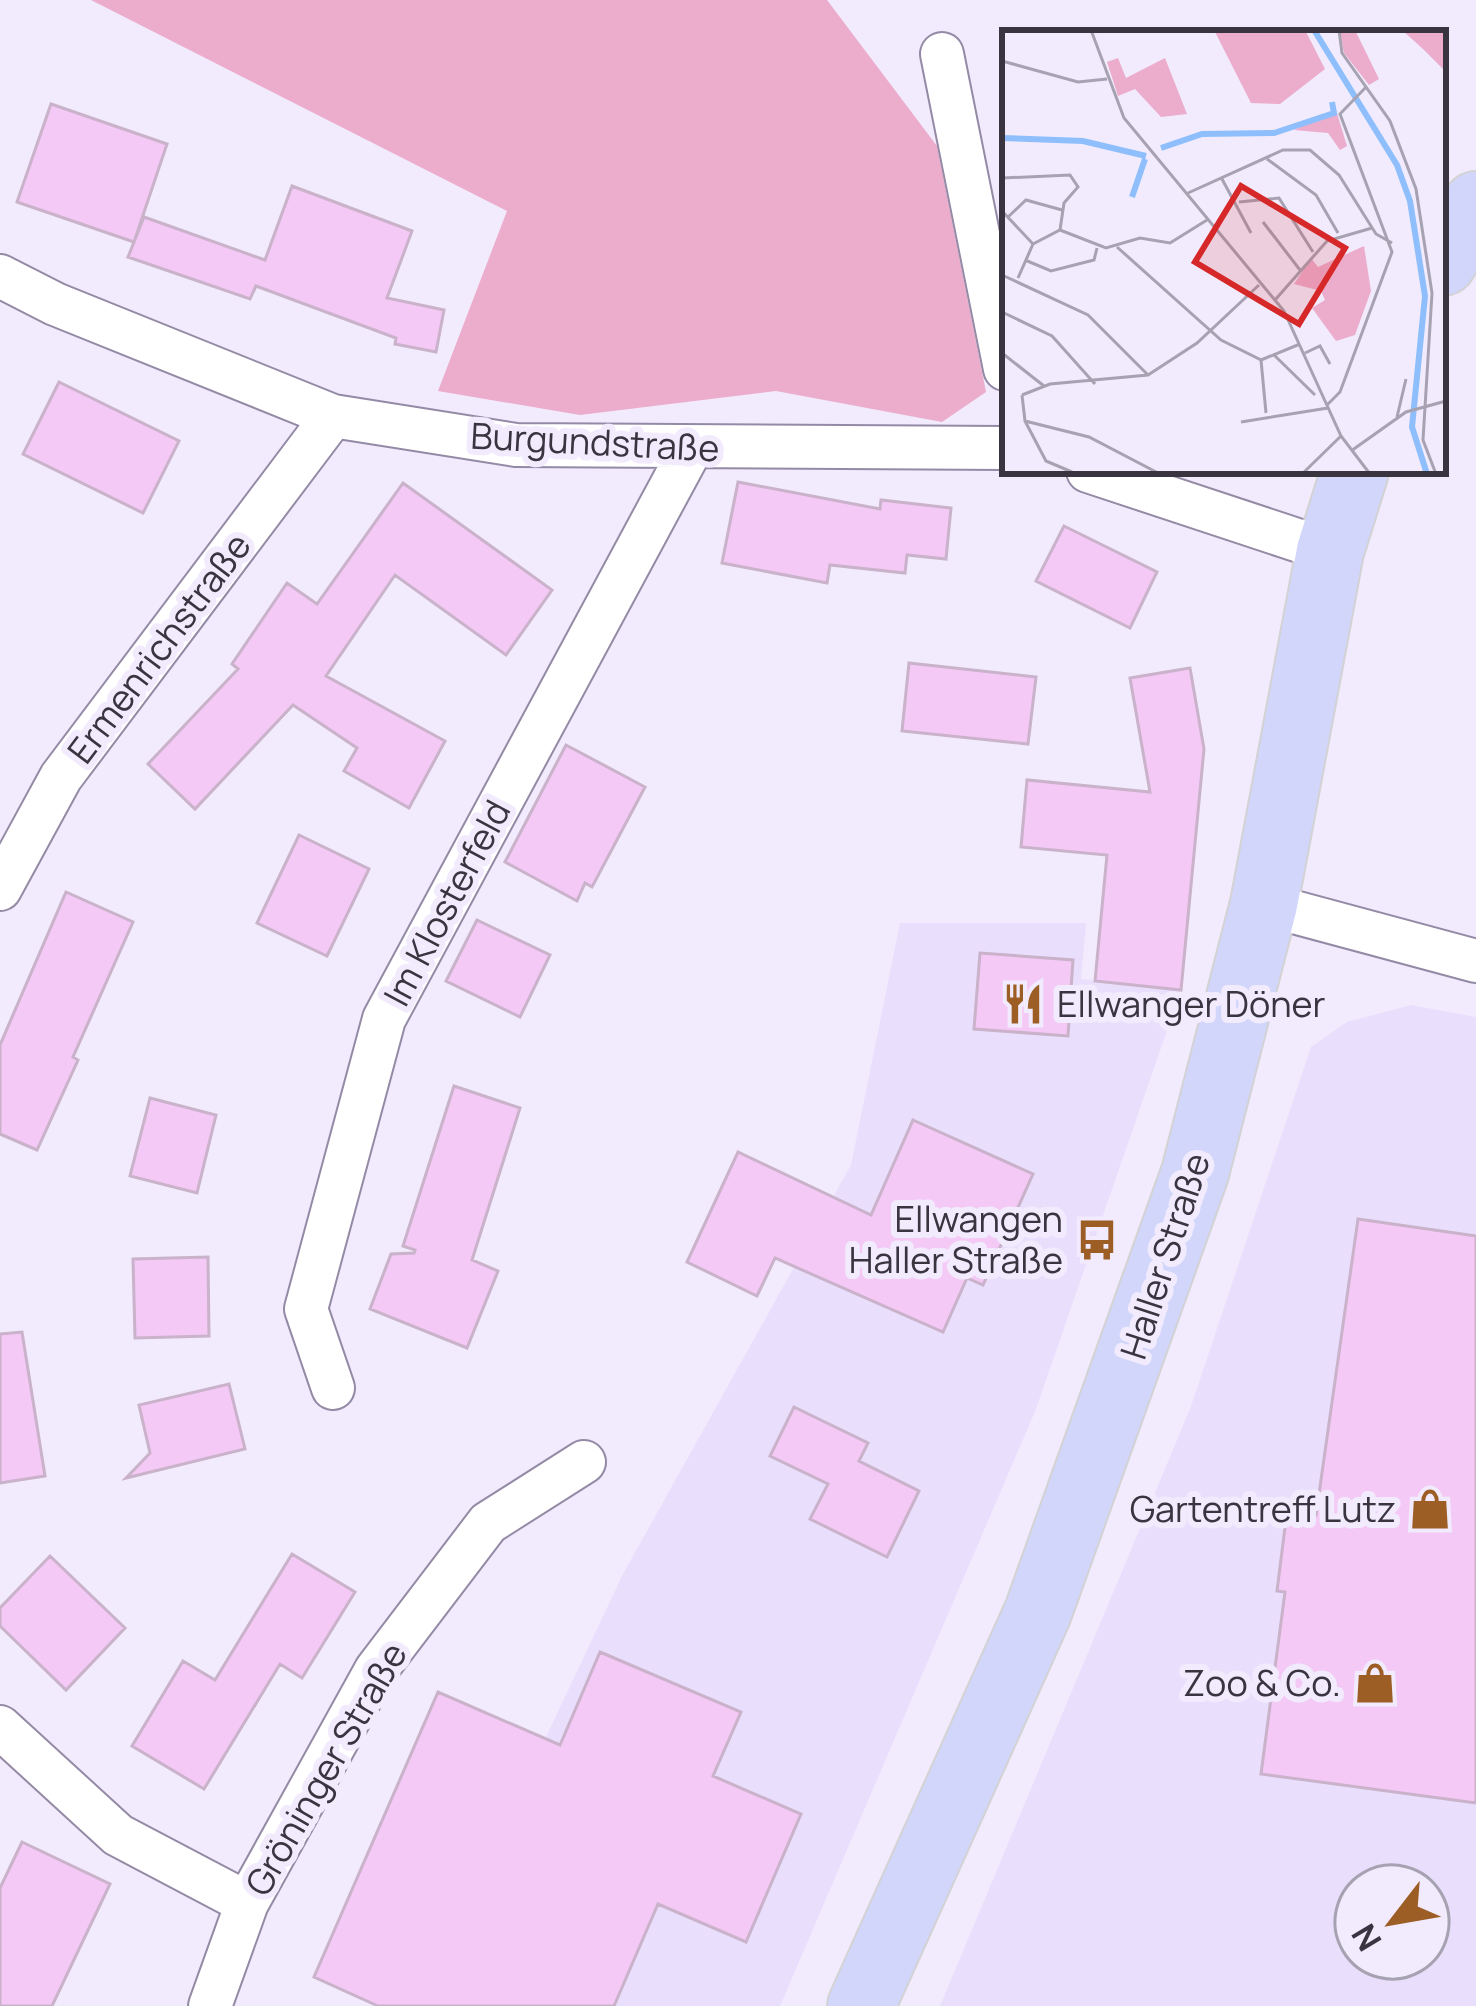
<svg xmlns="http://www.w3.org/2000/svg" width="1476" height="2006" viewBox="0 0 1476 2006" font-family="Manrope,sans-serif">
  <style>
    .built { fill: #e9dffd; fill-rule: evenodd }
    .green { fill: #ecaccb }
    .building { fill: #f4c9f6; stroke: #c9b2ca; stroke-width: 3 }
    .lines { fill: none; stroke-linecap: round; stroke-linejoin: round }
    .street-casing { stroke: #948aa5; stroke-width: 46 }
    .primary-casing { stroke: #d3d2d5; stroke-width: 70 }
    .street { stroke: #fff; stroke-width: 42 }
    .primary { stroke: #d1d6fa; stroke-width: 66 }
    .labels { text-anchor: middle; stroke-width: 12; stroke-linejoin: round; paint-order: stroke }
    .street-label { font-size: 36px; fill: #393440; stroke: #f1ebfd }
    .poi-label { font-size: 36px; fill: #393440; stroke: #f1ebfd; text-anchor: end }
    .inset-river { fill: none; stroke: #8ebffc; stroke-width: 6 }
    .inset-road { fill: none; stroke: #a7a2b1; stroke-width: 3 }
    .view { fill: #d62828; fill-opacity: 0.15; stroke: #d62828; stroke-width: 6 }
    .inset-edge { fill: none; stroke: #393440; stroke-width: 6 }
  </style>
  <rect width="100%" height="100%" fill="#f1ebfd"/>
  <path class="built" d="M900,923H1086L1081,979L1181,990L1036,1409L780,2006H419L623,1574L851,1165Z
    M1411,1005L1476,1017V2006H940L1190,1409L1311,1047L1347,1022ZM1356,1886H1428V1958H1356Z"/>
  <path class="green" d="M91,0H827L937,146L986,392L942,422L776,391L580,415L438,391L507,211Z"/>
  <path class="building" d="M51,104L167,144L134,242L17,202Z
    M292,186L412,231L387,298L444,310L436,352L395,344L396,338L256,286L250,299L128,257L144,217L265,260Z
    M59,382L179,441L143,513L23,454Z
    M738,482L880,509L881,500L951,508L946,559L907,555L905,573L830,565L827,583L722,563Z
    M403,483L552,590L506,655L395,575L326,676L445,741L409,808L344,771L357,748L293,705L195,809L148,764L238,669L232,664L287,583L317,604Z
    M1064,526L1157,572L1130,628L1036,581Z
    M909,663L1036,677L1028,744L902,731Z
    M1190,668L1204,749L1181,990L1095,981L1107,855L1021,847L1027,780L1150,792L1130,678Z
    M566,745L645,787L592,887L585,883L577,901L505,862Z
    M299,835L369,869L327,956L257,923Z
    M66,892L133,922L73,1057L78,1060L37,1150L0,1134V1045Z
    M477,920L550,955L520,1017L446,981Z
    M980,953L1073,960L1068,1036L974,1029Z
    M454,1086L520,1108L472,1260L498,1271L467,1348L370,1309L391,1254L414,1253L415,1250L403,1246Z
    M150,1098L216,1115L197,1193L130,1176Z
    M913,1120L1033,1174L983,1285L967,1278L943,1332L775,1258L757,1296L687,1262L738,1152L871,1215Z
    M1358,1219L1476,1236V1803L1261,1774L1285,1592L1277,1591L1287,1511L1316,1515Z
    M208,1257L209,1336L135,1338L133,1259Z
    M22,1332L45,1476L0,1483V1334Z
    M229,1384L245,1449L126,1478L150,1453L139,1405Z
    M794,1407L868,1443L859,1461L919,1491L887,1557L810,1519L828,1484L770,1456Z
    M292,1554L355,1592L302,1678L280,1664L204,1789L132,1746L183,1661L215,1680Z
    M50,1556L125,1628L66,1690L0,1626V1608Z
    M600,1652L741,1712L713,1776L801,1814L746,1942L658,1904L614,2006H378L314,1977L438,1692L560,1745Z
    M22,1842L110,1884L52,2006H0V1888Z"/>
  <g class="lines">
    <g class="street-casing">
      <path id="street" d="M942,54L1005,369
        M0,276L55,304L333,416L516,445L1005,448
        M1088,471L1330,551
        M0,889L61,777L333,416
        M1264,904L1476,961
        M333,1388L306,1309L384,1019L691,449
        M0,1727L118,1835L247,1903
        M210,2006L247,1903L376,1670L488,1523L584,1462"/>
    </g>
    <g class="primary-casing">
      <path id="primary" d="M1443,262L1476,205
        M861,2006L1038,1612L1195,1173L1264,904L1330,551L1355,471"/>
    </g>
    <use href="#street" class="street"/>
    <use href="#primary" class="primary"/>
  </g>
  <defs>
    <g id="restaurant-bare" transform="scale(3.24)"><path d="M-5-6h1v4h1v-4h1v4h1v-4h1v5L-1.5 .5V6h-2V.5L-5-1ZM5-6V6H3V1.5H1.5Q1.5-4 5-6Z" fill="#9d5e26" stroke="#f1ebfd" stroke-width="2.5" paint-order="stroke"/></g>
    <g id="bus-bare" transform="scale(3.24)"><path d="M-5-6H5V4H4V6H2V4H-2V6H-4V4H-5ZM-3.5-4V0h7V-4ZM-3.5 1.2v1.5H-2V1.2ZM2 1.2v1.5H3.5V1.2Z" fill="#9d5e26" stroke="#f1ebfd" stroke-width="2.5" paint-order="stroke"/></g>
    <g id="shop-bare" transform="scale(3.24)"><path d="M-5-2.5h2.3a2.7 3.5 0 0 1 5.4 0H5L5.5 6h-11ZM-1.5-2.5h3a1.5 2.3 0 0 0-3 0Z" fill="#9d5e26" stroke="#f1ebfd" stroke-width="2.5" paint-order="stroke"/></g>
  </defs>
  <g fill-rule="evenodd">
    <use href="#restaurant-bare" x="1023" y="1004"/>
    <use href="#bus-bare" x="1097" y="1240"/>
    <use href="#shop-bare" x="1430" y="1509"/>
    <use href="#shop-bare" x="1375" y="1683"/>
  </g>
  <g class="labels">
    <g class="street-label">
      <text transform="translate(595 442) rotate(3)" y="13">Burgundstraße</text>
      <text transform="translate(159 648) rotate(-53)" y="13">Ermenrichstraße</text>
      <text transform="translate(447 903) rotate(-62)" y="13">Im Klosterfeld</text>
      <text transform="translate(1165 1256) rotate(-72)" y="13">Haller Straße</text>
      <text transform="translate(326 1769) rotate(-60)" y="13">Gröninger Straße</text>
    </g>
    <g class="poi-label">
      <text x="1057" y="1017" text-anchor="start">Ellwanger Döner</text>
      <text x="1063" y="1232">Ellwangen<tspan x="1063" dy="41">Haller Straße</tspan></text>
      <text x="1396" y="1522">Gartentreff Lutz</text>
      <text x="1341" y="1696">Zoo &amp; Co.</text>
    </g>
  </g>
  <g transform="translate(1002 30)">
    <rect width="444" height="444" fill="#f1ebfd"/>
    <path d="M212,0H303L323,39L278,74L249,73ZM338,0H353L377,49L367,55L342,23ZM400,0H444V42L421,19ZM116,28L124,48L163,28L185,84L159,87L133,59L116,66L105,32ZM334,80L345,116L338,120L326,103L292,100ZM362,216L369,261L353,305L334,311L310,278L323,270L319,261L292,254L309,228L316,237Z" fill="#ecaccb"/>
    <path class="inset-river" d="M312,0L395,135L408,171L423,266L410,397L425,444M0,108L81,111L144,126M159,118L200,104L272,103L332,83L330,72M130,167L143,129"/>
    <path class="inset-road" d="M89,0L122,88L282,281L339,406L368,444M337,0L340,23L388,91L414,159L430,263L421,410L434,444M0,31L76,52L105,49M265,129L314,165L336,203M0,148L68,145L76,157L62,173L58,200M220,149L249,203M186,163L281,120H308L337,145L374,204L390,213M237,172L277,168L311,222M0,181L31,214M6,187L24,170L60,180M261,192L298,240M115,217L219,310L259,330L264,383M23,230L49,241L92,230L95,218M0,245L86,285L146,345M16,248L31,214L58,200L104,218L138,208L168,213L205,190M273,270L325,211L370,198M0,282L50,306L93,354M0,323L42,356M303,323L318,316L328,334M272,325L313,365M259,330L298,314M20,365L48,354L146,345L195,313L257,255M20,365L23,391L44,431L70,442M325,375L338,362L390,222L338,84L365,56M395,387L404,349M23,391L87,407L158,444M239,392L326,378M349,421L404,382L444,371M300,444L339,406"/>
    <path class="view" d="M239,156L343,218L297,294L193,232Z"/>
    <rect width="444" height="444" class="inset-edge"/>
  </g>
  <g transform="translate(1392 1922) rotate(239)"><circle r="57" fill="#f1ebfd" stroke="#a7a2b1" stroke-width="3"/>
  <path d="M0-9L21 45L0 30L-21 45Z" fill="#9d5e26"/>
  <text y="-18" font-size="33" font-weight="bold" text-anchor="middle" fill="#393440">N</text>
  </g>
</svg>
